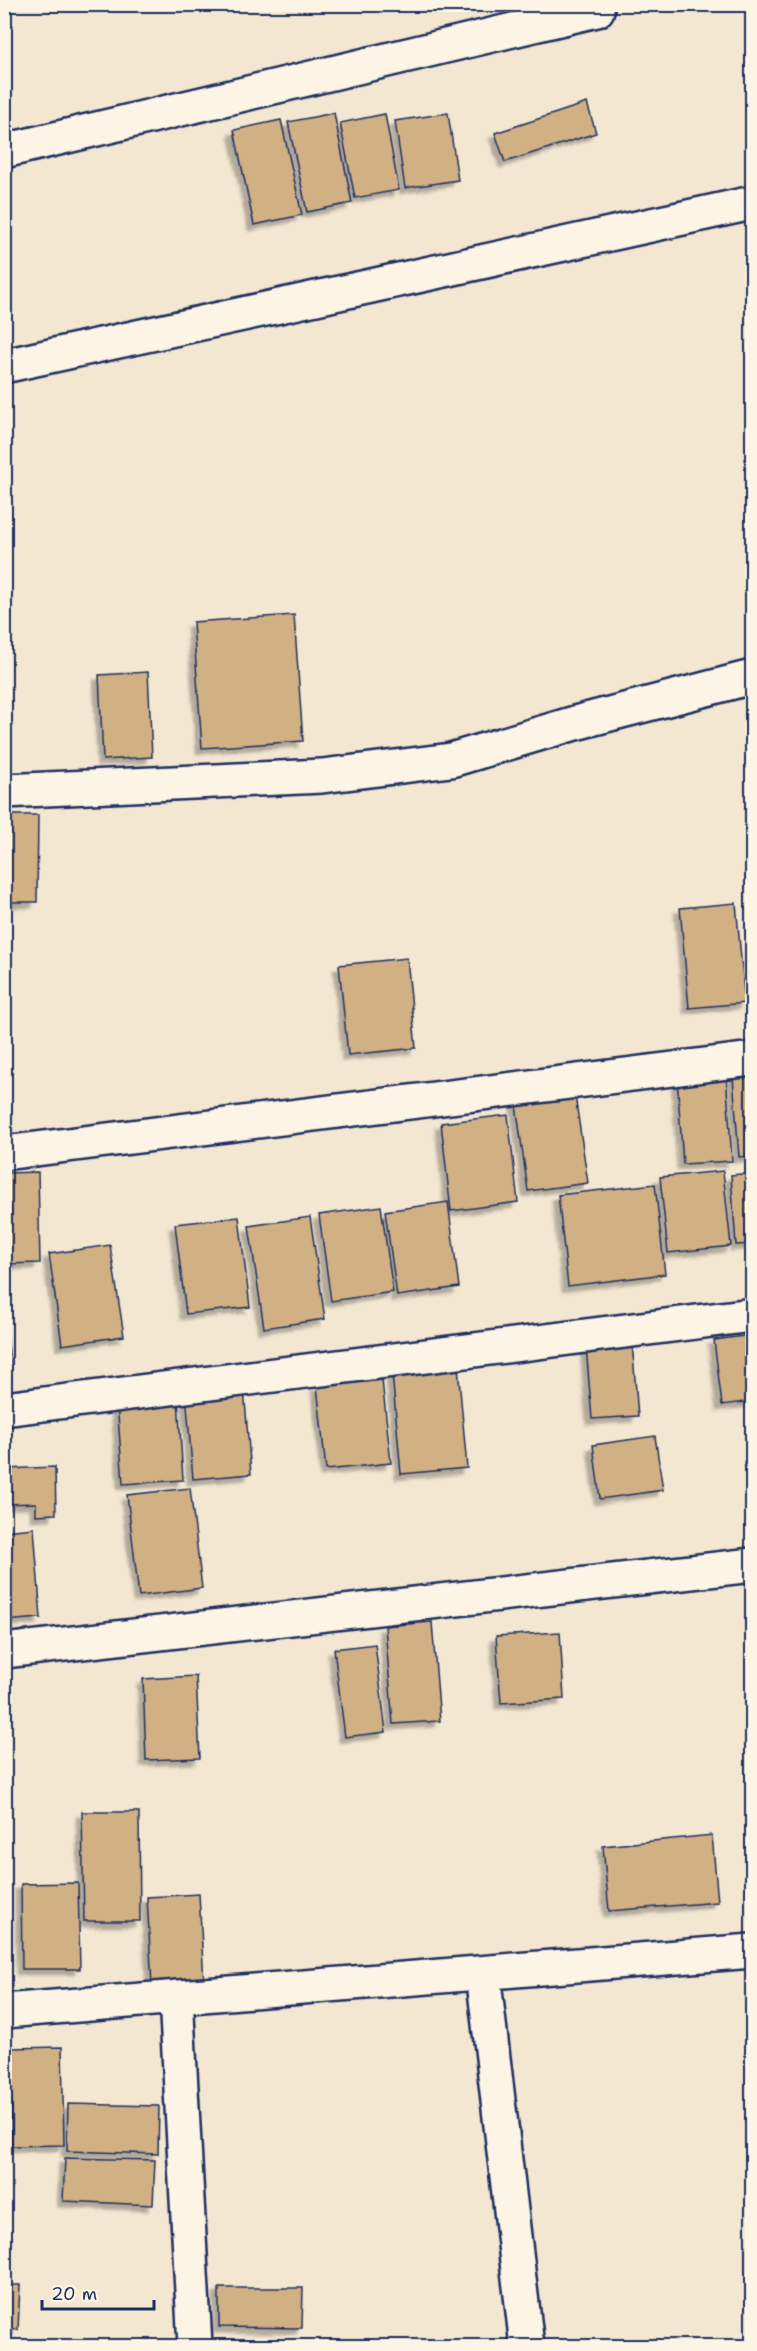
<svg xmlns="http://www.w3.org/2000/svg" width="757" height="2351" viewBox="0 0 757 2351" font-family="'Shantell Sans',sans-serif">
  <style>
    .building { fill: #d1b084; stroke: #1b2f5e; stroke-width: 1.5; filter: url(#shadow) }
    .lines { fill: none; stroke-linecap: round; stroke-linejoin: round }
    .minor-casing { stroke: #1b2f5e; stroke-width: 38 }
    .minor { stroke: #fcf5e5; stroke-width: 33 }
  </style>
  <defs>
    <filter id="shadow"><feDropShadow dx="-5.5" dy="5.5" stdDeviation="1.5" flood-color="#0004"/></filter>
  </defs>
  <rect width="100%" height="100%" fill="#f3e7d2"/>
  <filter id="ink" filterUnits="userSpaceOnUse"><feTurbulence type="fractalNoise" baseFrequency=".0167" numOctaves="2"/><feDisplacementMap in="SourceGraphic" scale="12" xChannelSelector="R" yChannelSelector="G"/><feConvolveMatrix kernelMatrix="1 2 1 2 8 2 1 2 1" color-interpolation-filters="sRGB"/></filter>
  <g filter="url(#ink)">
    <path class="building" d="M587,103L596,133L505,162L495,133Z
      M334,113L352,203L307,212L288,122Z
      M448,113L458,180L405,188L395,121Z
      M385,114L399,190L355,198L340,123Z
      M281,120L302,215L254,225L234,130Z
      M294,615L303,741L202,748L193,622Z
      M148,672L152,757L103,760L99,675Z
      M4,815H38L37,902H4Z
      M736,903L745,1003L689,1008L680,908Z
      M407,958L416,1048L348,1055L339,965Z
      M752,1062V1156L739,1157L732,1063Z
      M726,1074L732,1161L683,1164L677,1077Z
      M573,1082L588,1183L528,1191L514,1090Z
      M508,1115L518,1202L451,1211L441,1123Z
      M723,1171L731,1246L668,1253L660,1177Z
      M38,1172L40,1263L4,1264V1173Z
      M752,1173V1244L736,1245L731,1175Z
      M655,1184L665,1274L568,1286L558,1195Z
      M448,1202L459,1287L397,1296L385,1211Z
      M381,1206L393,1292L331,1301L319,1215Z
      M239,1217L250,1307L186,1314L175,1224Z
      M310,1217L325,1319L264,1328L249,1226Z
      M110,1245L124,1336L62,1345L49,1254Z
      M4,1301L10,1364L4,1365Z
      M752,1335V1401L722,1405L714,1340Z
      M632,1342L638,1416L592,1419L586,1346Z
      M458,1367L467,1468L401,1474L392,1373Z
      M382,1380L391,1463L326,1470L317,1386Z
      M244,1389L251,1474L193,1479L186,1393Z
      M178,1398L183,1480L123,1484L117,1402Z
      M655,1436L663,1490L600,1499L593,1445Z
      M55,1467L56,1514L36,1515V1503L4,1504V1469Z
      M190,1488L202,1588L139,1596L127,1495Z
      M34,1528L41,1618L4,1621V1531Z
      M432,1622L440,1721L393,1724L385,1626Z
      M560,1632L564,1699L501,1703L496,1636Z
      M375,1644L386,1732L345,1737L334,1649Z
      M196,1676L200,1758L146,1760L143,1679Z
      M82,1812H139L140,1921H84Z
      M712,1835L718,1902L609,1911L603,1846Z
      M78,1883L80,1969H22L21,1884Z
      M199,1894L204,1982L152,1985L147,1897Z
      M62,2047L64,2145L12,2146L11,2048Z
      M68,2104L159,2106L158,2154L67,2151Z
      M65,2158L155,2160L153,2205L63,2201Z
      M4,2285H20L18,2330L4,2329Z
      M219,2288H303L302,2328L219,2327Z"/>
    <g class="lines">
      <g class="minor-casing">
        <path id="minor" d="M4,151L597,10
          M4,366L752,203
          M4,791L322,776L451,760L575,723L752,677
          M4,1153L752,1059
          M4,1409L752,1315
          M4,1651L752,1565
          M483,1973L527,2346
          M176,1997L195,2346
          M4,2011L752,1951"/>
      </g>
      <use href="#minor" class="minor"/>
    </g>
  </g>
  <rect width="757" height="2351" fill="none" stroke="#fcf5e5" stroke-width="24"/>
  <rect x="12" y="12" width="733" height="2327" fill="none" stroke="#1b2f5e" stroke-width="2" filter="url(#ink)"/>
  <path d="M42 2300v9h112v-9" fill="none" stroke="#1b2f5e" stroke-width="3"/>
  <text x="51" y="2300" font-size="18" fill="#1b2f5e" stroke="#fcf5e5" stroke-width="4.5" paint-order="stroke">20 m</text>
</svg>
